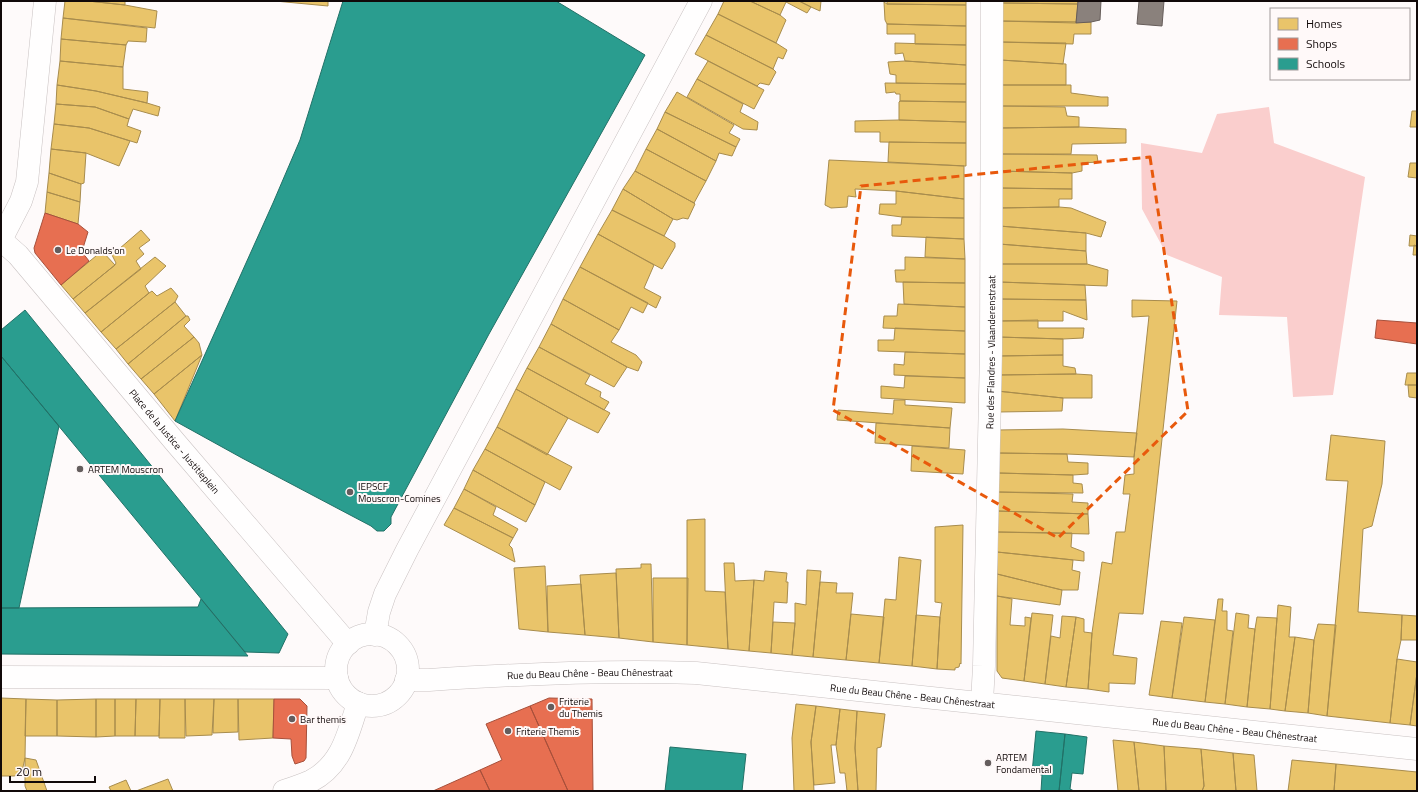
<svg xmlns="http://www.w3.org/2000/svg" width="1418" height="792" viewBox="0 0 1418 792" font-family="'Titillium Web',sans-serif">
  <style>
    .forest { fill: #facecd }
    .homes { fill: #e9c46a; stroke: #a88c4d }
    .shops { fill: #e76f51; stroke: #a7503b }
    .schools { fill: #2a9d8f; stroke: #227167 }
    .industry { fill: #8a817c; stroke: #665d5a }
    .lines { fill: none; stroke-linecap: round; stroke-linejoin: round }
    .minor-casing { stroke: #c9c2c2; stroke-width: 23 }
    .minor { stroke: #fffefe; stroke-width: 22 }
    .marked { fill: none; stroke: #e8590c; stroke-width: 3; stroke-dasharray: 8 5; stroke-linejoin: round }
    .poi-dot { fill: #645d5d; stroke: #fff9f9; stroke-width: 1.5 }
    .labels { text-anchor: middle; stroke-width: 4; stroke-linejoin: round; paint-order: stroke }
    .poi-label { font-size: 10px; fill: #110909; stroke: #fff9f9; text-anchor: start }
    .street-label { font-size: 10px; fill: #110909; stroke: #fff9f9 }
  </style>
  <rect width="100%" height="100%" fill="#fefafa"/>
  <path class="forest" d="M1269,107L1274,143L1365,177L1333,395L1293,397L1287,317L1219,315L1222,277L1167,255L1142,209L1141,143L1202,153L1217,114Z"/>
  <path class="homes" d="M65,1H88L125,5L157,11L155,28L63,18Z
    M88,1H125V5Z
    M275,1H328V6Z
    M724,1H750L780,15L786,20L776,43L718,14Z
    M750,1H799L811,7L807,13L786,2L780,15Z
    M799,1H821L820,11L811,7Z
    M887,1H966V5L887,4Z
    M1001,1H1078V4L1001,3Z
    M884,2L887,4L966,5V26L887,24L885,20Z
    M1001,3L1078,4L1076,23L1000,21Z
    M718,14L776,43L787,50L783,59L778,57L773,69L706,35Z
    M63,18L147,28L146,42L128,41L126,45L61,39Z
    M1000,21L1091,22V34H1074L1073,44L1000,42Z
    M887,24L966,26V45L915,44V34H887Z
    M706,35L773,69L776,72L769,85L760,83L757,86L695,54Z
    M61,39L126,45L123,67L60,61Z
    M1000,42L1066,43L1063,64L1000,60Z
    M895,43L966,45V65L905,61L903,53L895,54Z
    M1000,60L1066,64V85H1000Z
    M60,61L123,67V89L148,92L147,103L96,91L57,85Z
    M708,61L764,90L754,109L697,79Z
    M905,61L966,65V84L896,83V75L890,74L888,62Z
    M697,79L743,104L740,112L758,122L757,130L743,129L687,97Z
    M885,83L966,84V102L900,101V94H896L895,92L886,93Z
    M57,85L96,91L147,103L160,107L158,116L133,109L129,119L95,107L56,104Z
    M1000,85H1071V93L1101,97H1108V106H1000Z
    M677,92L734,125L729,133L740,139L736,147L665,112Z
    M900,101L966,102V122L899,120V102Z
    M56,104L95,107L129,119L127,126L141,131L137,143L89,128L54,124Z
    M1000,106L1065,107L1067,116L1079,117V127L1000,128Z
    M1412,111H1417V127H1410Z
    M665,112L736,147L732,156L719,153L716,161L657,129Z
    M899,120L966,122V143L880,142V132H855V121Z
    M54,124L89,128L130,141L119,166L86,153L51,149Z
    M1079,127L1126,129V143L1072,144L1071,154H1000V128Z
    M657,129L716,161L706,181L646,149Z
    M889,142L966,143V166L888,162Z
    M51,149L86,153L84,183L81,184L49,173Z
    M646,149L706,181L694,203L635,171Z
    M1000,154L1097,155L1098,162L1082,163V171L1072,173L999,171Z
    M829,160L964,166V199L896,191L855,189L856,197L848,196L847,207L831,208L825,205Z
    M1410,163H1417V178L1408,177Z
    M635,171L694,203L695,204L688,219L683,218L677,220L673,219L623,189Z
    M999,171L1072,173V189L999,188Z
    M49,173L81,184L80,202L47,192Z
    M999,188L1072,189V199H1059V207L999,208Z
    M623,189L673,219L664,236L612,210Z
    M896,191L964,199V218L902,217L879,214L880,204H896Z
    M47,192L80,202L78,224L45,213Z
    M1059,207L1071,208L1106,222L1101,237L1086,233L999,226V208Z
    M612,210L664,236L675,243V247L662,269L598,234Z
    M902,217L964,218V239L892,236V225H901Z
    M999,226L1086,233V251L999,244Z
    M141,230L150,240L139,248L144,254L136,261L141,269L85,313L73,299L115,265L116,263L112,255Z
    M598,234L654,265L644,288L661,297L656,308L580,267Z
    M1410,235L1417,236V246H1409Z
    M926,237L964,239L965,259L925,257Z
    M999,244L1086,251L1087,264H999Z
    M1414,245L1417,246V255H1413Z
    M102,251L115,265L73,299L61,285Z
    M155,257L166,266L145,286L149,293L101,332L85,313Z
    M905,257L965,259V283L896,282L895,270H905Z
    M999,264H1087L1108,270L1107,286L999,282Z
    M580,267L648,303L643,313L631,307L619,330L563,299Z
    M903,282L965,283V307L904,304Z
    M999,282L1085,285L1086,300L998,299Z
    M171,288L178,296L175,302L116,349L101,332L149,293L152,291L157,296Z
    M563,299L619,330L611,342L636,355L642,362L638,371L627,367L551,324Z
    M998,299L1086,300L1087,320L1063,311V321H998Z
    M1132,300L1177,301L1143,614L1119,613L1113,655L1137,658L1135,684L1109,683V692L1088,689L1092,633L1102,562L1112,564L1116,532H1125L1130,494H1123L1125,475L1134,474V457L1149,316L1132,317Z
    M175,302L186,316L128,364L116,349Z
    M898,304L965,307V331L883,328L884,316H897Z
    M186,316H188L190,320L184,326L194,337L141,379L128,364Z
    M1038,320V328H1084L1083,338L1063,339L998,337V321Z
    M551,324L627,367L614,387L539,347Z
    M895,328L965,331V354L878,351V340H894Z
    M194,337L199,343L202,355L154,394L141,379Z
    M998,337L1063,339V355L998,356Z
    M539,347L590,375L585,384L601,392L600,397L609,402L604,410L527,368Z
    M905,352L965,354V378L894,375V364L904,365Z
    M202,355L175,421L154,394Z
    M1063,355V366L1075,368L1076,374L998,375V356Z
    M527,368L610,413L598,433L568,418L516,389Z
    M1407,373H1417V385H1405Z
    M1076,374L1092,375V398H1063L997,391L998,375Z
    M905,376L965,378V403L881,398V386L904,388Z
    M1408,385H1417V398L1409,397Z
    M516,389L568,418L547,455L497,427Z
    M997,391L1063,398L1062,411L998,412Z
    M894,400H905V405L952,408L950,428L837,420L838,410L893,414Z
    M876,423L950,428L949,448L875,443Z
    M497,427L572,467L560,490L485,449Z
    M1063,429L1137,433L1134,457L1067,454L997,453V430Z
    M1331,435L1385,441L1382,484L1372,526L1363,529L1358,612L1402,615L1401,640L1397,659L1390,723L1327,716L1348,481L1326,480Z
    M912,446L965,450L963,474L911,471Z
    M485,449L545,482L535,505L473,470Z
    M997,453L1067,454L1068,462L1088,463V474L1073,475L998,473Z
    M473,470L535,505L526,522L464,489Z
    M998,473L1073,475V483L1082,484L1083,493L997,492Z
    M464,489L496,507L493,515L518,529L513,538L454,508Z
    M997,492L1073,494L1072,502L1088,503V514L997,511Z
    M454,508L513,538L509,545L512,548L515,562L444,525Z
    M997,511L1088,514L1089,534L997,532Z
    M705,519V591L725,592L728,649L687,645V520Z
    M963,525L961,664L960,663L959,667L955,668V670L937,669L940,617L942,603L935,602V527Z
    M997,532L1072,533L1071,547L1084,552V561L997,552Z
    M997,552L1073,560L1072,570L1080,572L1078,590H1062L997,574Z
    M899,557L921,560L912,666L879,663L885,599L896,600Z
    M724,563H734L735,581L754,580L749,651L728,649Z
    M641,564H651L653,642L619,638L616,569L641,568Z
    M545,566L548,632L519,629L514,568Z
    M807,570L821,571L813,657L792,655L795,623V603L806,605Z
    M765,571L787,573L786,582H788L787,603L774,602L771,653L749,651L754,580L764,581Z
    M616,573L619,638L585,635L580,575Z
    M997,574L1062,590L1060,605L997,596Z
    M653,578H688L687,645L653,642Z
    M820,582L837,583L836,593H853L846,660L813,657Z
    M581,584L585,635L548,632L547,586Z
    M997,596L1012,599L1010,625L1025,626V617L1031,618L1024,681L1002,678L997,671Z
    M1218,599H1223L1222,611H1227V630L1233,631L1225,704L1205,702Z
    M1278,605L1291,607L1289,637H1295L1285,711L1270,709Z
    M1032,613L1053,615L1045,684L1024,681Z
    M1236,613L1249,615L1248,628L1255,629L1247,707L1225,704Z
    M851,614L884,617L879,663L846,660Z
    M916,615L940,617L937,669L912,666Z
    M1402,615L1417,616V640H1401Z
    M1062,616L1076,617L1066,687L1045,684L1051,636L1060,638Z
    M1076,617L1084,619V632L1092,633L1088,689L1066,687Z
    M1184,617L1215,620L1205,702L1172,698Z
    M1257,617L1277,618L1270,709L1247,707L1255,629Z
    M1161,621L1182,623L1172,698L1149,695Z
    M773,622L795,623L792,655L771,653Z
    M1318,624L1336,625L1327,716L1308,713L1314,640Z
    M1295,637L1314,640L1308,713L1285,711Z
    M1397,659L1417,662V673L1410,725L1390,723Z
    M1417,673V726L1410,725Z
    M1,698L26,699L25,758L21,776H1Z
    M26,699L57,700V736H25Z
    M96,699H115V736L96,737Z
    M96,699V737L57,736V700Z
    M115,699H136L135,736H115Z
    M136,699H160L159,736H135Z
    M160,699H185V738H159Z
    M185,699H214L212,735L186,736Z
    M214,699H238V732L213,733Z
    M238,699H274L273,738L239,740Z
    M796,704L816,706L811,742L814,791H794L792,738Z
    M816,706L840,709L836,745H831L835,783L814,785L811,742Z
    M840,709L857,711L855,748L858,791H847L845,773H840L836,745Z
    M857,711L885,714L881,747L877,748L876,791H858L855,748Z
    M1113,740L1134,742L1139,791H1118Z
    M1134,742L1164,746L1166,791H1139Z
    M1164,746L1201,749L1204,786L1202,791H1166Z
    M1201,749L1233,753L1236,791H1202L1204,786Z
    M1233,753L1254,755L1257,791H1236Z
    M25,758L36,760L47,791H27L25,786Z
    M1292,760L1336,764L1334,791H1288Z
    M1336,764L1417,772V791H1334Z
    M168,779L173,791H136Z
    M126,780L131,791H111L109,787Z"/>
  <path class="shops" d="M45,213L78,224L88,232L83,248H79L89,261L61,285L35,253L34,248Z
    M1377,320L1417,323V344L1375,338Z
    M549,698L592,699L593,791H568L530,706Z
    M274,699H300L307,706L306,758L304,761L295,764L292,756L291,739L273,738Z
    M530,706L568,791H490L480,770L502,760L486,724Z
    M480,770L490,791H433Z"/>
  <path class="schools" d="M343,1H556L645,55L489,334L391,517V524L384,531H377L371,526L242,458L175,421L273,203L300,140Z
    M25,310L288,634L279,653L245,652L1,356V330Z
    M1,356L59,426L19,608H1Z
    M201,599L248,656L1,654V608L198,607Z
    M1036,731L1065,734L1059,791H1041L1042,775L1032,773Z
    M1065,734L1087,737L1083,774L1072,773L1070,789L1074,791H1059Z
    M670,747L746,754L742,791H665Z"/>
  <path class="industry" d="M1078,1H1101L1100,20L1091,22L1076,23Z
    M1139,1H1164L1162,26L1137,24Z"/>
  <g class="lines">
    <g class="minor-casing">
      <g id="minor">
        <path id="s1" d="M1,240L18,255L175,442L348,644"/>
        <path d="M1,240L21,201L27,182L45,1"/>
        <circle cx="372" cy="670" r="36"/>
        <path d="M375,635L379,612L385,594L407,550L701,1"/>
        <path d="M1,677L337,678"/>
        <path id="s2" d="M406,680H429C518,674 607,670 696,673L1417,749"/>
        <path id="s3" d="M982,702L984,666L991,351L992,1"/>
        <path d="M284,791C293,788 302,785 311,781C342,765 348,734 358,703"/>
      </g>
    </g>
    <use href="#minor" class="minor"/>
  </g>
  <path class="marked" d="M1150,157L1188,411L1058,538L833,410L861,186Z"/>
  <g class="poi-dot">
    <circle cx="58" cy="250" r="4"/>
    <circle cx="80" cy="469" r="4"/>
    <circle cx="350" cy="492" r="4"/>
    <circle cx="551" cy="707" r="4"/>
    <circle cx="292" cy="719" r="4"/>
    <circle cx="508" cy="731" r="4"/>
    <circle cx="988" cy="763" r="4"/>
  </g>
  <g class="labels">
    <g class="poi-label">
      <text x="66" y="254">Le Donalds'on</text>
      <text x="88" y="473">ARTEM Mouscron</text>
      <text x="358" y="490">IEPSCF<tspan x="358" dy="12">Mouscron-Comines</tspan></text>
      <text x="559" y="705">Friterie<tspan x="559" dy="12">du Themis</tspan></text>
      <text x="300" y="723">Bar themis</text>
      <text x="516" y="735">Friterie Themis</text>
      <text x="996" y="761">ARTEM<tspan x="996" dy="12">Fondamental</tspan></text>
    </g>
    <g class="street-label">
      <text dy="4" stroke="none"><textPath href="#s3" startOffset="350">Rue des Flandres - Vlaanderenstraat</textPath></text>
      <text dy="4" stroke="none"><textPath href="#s1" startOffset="266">Place de la Justice - Justitieplein</textPath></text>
      <text dy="4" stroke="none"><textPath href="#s2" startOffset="184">Rue du Beau Chêne - Beau Chênestraat</textPath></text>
      <text dy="4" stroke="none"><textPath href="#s2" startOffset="508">Rue du Beau Chêne - Beau Chênestraat</textPath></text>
      <text dy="4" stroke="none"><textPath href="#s2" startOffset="832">Rue du Beau Chêne - Beau Chênestraat</textPath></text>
    </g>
  </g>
  <rect width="1418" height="792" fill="none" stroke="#110909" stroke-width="4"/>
  <rect x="1270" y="8" width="140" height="72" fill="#fff9f9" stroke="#a09999"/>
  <rect x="1278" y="18" width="20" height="12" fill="#e9c46a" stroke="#a09999"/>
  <text x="1306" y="28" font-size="12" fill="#110909">Homes</text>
  <rect x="1278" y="38" width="20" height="12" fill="#e76f51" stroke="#a09999"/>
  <text x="1306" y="48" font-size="12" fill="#110909">Shops</text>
  <rect x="1278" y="58" width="20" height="12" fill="#2a9d8f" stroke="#a09999"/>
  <text x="1306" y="68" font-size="12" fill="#110909">Schools</text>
  <path d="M10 776v6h85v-6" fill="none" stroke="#110909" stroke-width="2"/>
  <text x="16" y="776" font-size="12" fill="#110909" stroke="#fff9f9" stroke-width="3" paint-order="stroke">20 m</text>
</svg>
